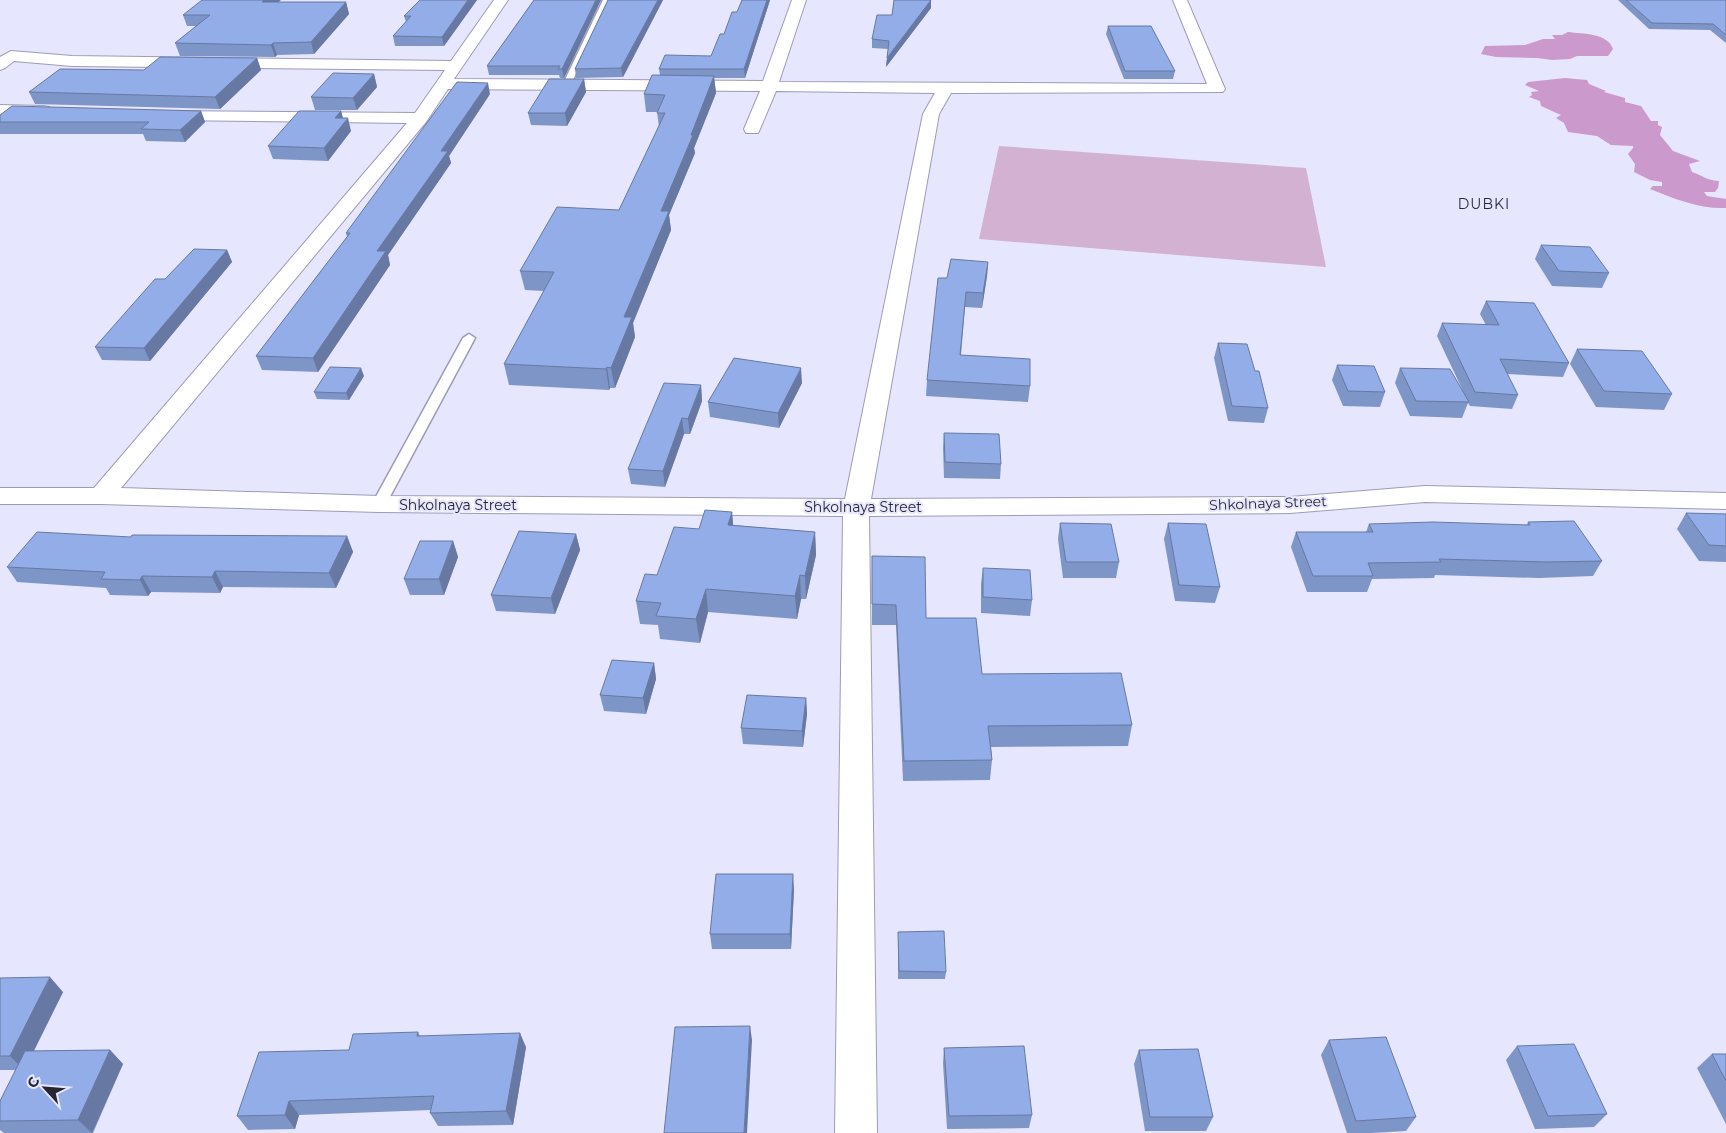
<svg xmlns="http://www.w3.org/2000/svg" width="1726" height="1133" viewBox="0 0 1726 1133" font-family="Montserrat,sans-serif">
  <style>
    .green { fill: #d2b1d3 }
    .forest { fill: #cb99cc }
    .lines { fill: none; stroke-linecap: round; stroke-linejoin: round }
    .lane-casing { stroke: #9c9cb8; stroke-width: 3 }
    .street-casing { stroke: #9c9cb8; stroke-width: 2 }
    .lane { fill: #fff; fill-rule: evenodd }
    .street { fill: #fff; fill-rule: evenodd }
    .wall { fill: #7e95c8 }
    .shaded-wall { fill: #6779a2 }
    .building { fill: #93ade8; stroke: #6779a2 }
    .labels { text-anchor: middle; stroke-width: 4; stroke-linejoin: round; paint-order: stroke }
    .far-quarter-label { font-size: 14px; letter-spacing: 1px; fill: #272732; stroke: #e6e6fe }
    .street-label { font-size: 14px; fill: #272732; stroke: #e6e6fe }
  </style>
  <rect width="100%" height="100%" fill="#e6e6fe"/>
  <path class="green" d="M999,146L1306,168L1326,267L979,239Z"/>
  <path class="forest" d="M1568,32C1583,34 1608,33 1613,49L1608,56H1577L1570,59L1552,60L1537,58L1496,57L1481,54L1485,46L1525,45L1543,39H1555L1552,35H1562Z
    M1565,78L1587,80L1589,84L1606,91L1604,92L1625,98V102L1641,106L1651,121H1658V125L1662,127L1660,135L1673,151L1700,161L1689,164L1692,172C1704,176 1705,180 1719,181L1718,188L1715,192H1704L1707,196L1726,199V208C1699,209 1675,199 1650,189L1653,186H1662V182L1650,180L1634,172L1635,164L1628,154L1633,148V146L1611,145L1597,136L1568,132L1564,123L1556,118L1561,115L1541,106L1540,101L1529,97L1532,95L1531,92L1539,91L1525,85L1528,82Z"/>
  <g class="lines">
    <g class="lane-casing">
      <path id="lane" d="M603,0H611L571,84L564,86L563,84Z
        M469,334L475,338L386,504L384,507H374L372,504L463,338Z"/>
    </g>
    <g class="street-casing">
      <path id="street" d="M494,0H508L454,79L763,81L792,0H806L779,82L1207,84L1173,0H1187L1225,89L1223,92L951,93L939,114L871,499L1290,497L1425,486L1726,493V509L1425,502L1290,513L869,516L877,1133H835L843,516L379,512L101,504H0V488H94L407,123L166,120L160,119L158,115L160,111L415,113L445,70L72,66L14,61L5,68L0,70V57L11,51L72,56L451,61ZM448,89L760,91L744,129L746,133H758L760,129L776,91L935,93L923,114L845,499L379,496L121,488L426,122Z
        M0,105L43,106L49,107L51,111L49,115L43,116L0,115Z"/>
    </g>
    <use href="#lane" class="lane"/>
    <use href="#street" class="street"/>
  </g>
  <path class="wall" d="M420,0H477L444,46H395L393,36L406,22L404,16Z
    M534,0H601L564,78H560L559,75H489L487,66Z
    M608,0H663L623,77L576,78L575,69Z
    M742,0H770L745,78H714L716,93L694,148L695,153L669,215L671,230L633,323L635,337L615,388H610L609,390L509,385L504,364L544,291L525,290L520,271L619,210L659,127L657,112H646L644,94L660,75L659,69L711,56L737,12Z
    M894,0H931V8L886,67L888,49L872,48V39L892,15Z
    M1618,0H1726V43L1710,30L1649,29Z
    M279,2H346L349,14L314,54L277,55L275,57L180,56L175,43L196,26H187L183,15Z
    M1108,26L1175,71L1173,79H1124L1106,34Z
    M257,58L261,70L220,109L35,104L29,92Z
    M374,74L377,87L357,110H315L311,97Z
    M584,79L586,92L567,126L531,125L528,113Z
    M490,94L449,156L451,163L388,255L390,265L318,372L262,370L256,356L347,237L346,233Z
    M201,111L205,122L185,142L146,141L143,134H0V115Z
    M341,111L343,118L351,131L328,161L273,159L268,146Z
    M1541,245L1609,273L1602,288L1552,286L1535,259Z
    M227,250L232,262L150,361L102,360L95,347L165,279Z
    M988,262L987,276L982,308L965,307L961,355L1030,386L1028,402L926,396L927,380L947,278Z
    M1486,301L1569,363L1563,377L1507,374L1518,395L1512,409L1470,406L1468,403L1462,418L1410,416L1395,383L1400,368L1463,391L1437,336L1442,323L1486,325L1480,314Z
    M1218,343L1255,371L1268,408L1264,423L1228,421L1214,358Z
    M1577,349L1672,394L1664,410L1596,407L1570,364Z
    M1337,365L1385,392L1380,407L1343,406L1332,380Z
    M364,376L349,400L317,399L314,392Z
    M802,383L779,428L710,417L708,402Z
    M701,385L702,401L690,434H684L665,487L631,484L628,469Z
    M944,433L1001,464L1000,479L944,478L943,448Z
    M732,512L733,525L815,532L816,555L806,599H801L797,619L708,612L700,643L660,639L658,625L640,624L636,601L657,575L699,529Z
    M1686,513L1726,514V562L1699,561L1677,529Z
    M1528,522L1602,561L1593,576L1539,578L1435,575L1434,578L1372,579L1367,592H1307L1291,547L1296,532H1366L1369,524L1527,525Z
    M1060,523L1119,562L1116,578H1063L1058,539Z
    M1168,523L1220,587L1215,603L1175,601L1164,539Z
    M576,534L580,550L555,614L496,611L491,595Z
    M347,536L353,552L336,588L223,587L220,593L151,592L148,596L110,595L106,588L17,582L7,567L131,537Z
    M453,541L458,557L444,595H410L404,579Z
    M872,556L926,618L982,674L1132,725L1128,746L991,747L992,760L990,780L903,781L896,625H872Z
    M983,568L1032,600L1030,616L981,613V584Z
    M654,663L656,679L646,714L604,711L600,695Z
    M806,698L807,714L803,747L743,744L741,728Z
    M794,889L791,949H712L710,934Z
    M898,939L946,972L945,979H898Z
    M0,978L63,992L34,1051L110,1050L123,1064L93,1133H4L0,1130V1101L16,1070H0Z
    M418,1032L420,1036L526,1047L513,1125L438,1126L430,1113L431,1110L299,1115L295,1129L248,1130L237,1116L349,1050Z
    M1329,1040L1416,1117L1406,1131L1371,1133H1347L1321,1055Z
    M1517,1046L1607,1114L1594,1127L1535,1129L1506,1060Z
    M944,1048L1032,1115L1029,1128L947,1129L943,1063Z
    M1139,1050L1213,1117L1206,1131H1145L1134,1064Z
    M1712,1054H1726V1124L1697,1068Z"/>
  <path class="shaded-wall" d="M264,0H281L265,14L262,2Z
    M468,0H477L444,46L442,37Z
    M596,0H601L564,78L562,69Z
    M658,0H663L623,77L621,68Z
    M767,0H770L745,78L744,69Z
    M931,0V8L886,67L887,58Z
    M346,2L349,14L314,54L311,42Z
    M273,43L277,55L275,57L271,45Z
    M257,58L261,70L220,109L215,97Z
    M374,74L377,87L357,110L353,98Z
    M714,76L716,93L694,148L695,153L669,215L671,230L633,323L635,337L615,388L611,368L624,317L661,211Z
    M584,79L586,92L567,126L565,113Z
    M488,83L490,94L449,156L451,163L388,255L390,265L318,372L313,358L377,251L441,151Z
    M201,111L205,122L185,142L180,130Z
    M341,111L344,123L348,118L351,131L328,161L324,148L335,118Z
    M227,250L232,262L150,361L144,348Z
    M988,262L987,276L982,308L983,293Z
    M607,367L610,388L609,390L606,369Z
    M361,368L364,376L349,400L346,393Z
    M801,368L802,383L779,428L778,413Z
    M701,385L702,401L690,434L688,419Z
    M682,418L684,434L665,487L663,471Z
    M732,512L734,535L728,525Z
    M815,532L816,555L806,599L805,576Z
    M576,534L580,550L555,614L551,598Z
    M347,536L353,552L336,588L329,573Z
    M453,541L458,557L444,595L439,579Z
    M215,571L223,587L220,593L212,577Z
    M800,575L801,599L797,619L795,596Z
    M142,576L151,592L148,596L140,580Z
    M706,589L708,612L700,643L696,619Z
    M654,663L656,679L646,714L643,698Z
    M806,698L807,714L803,747L802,731Z
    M793,874L794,889L791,949L790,934Z
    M50,977L63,992L24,1070L10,1056Z
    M750,1026L752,1040L747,1133H744Z
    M520,1033L526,1047L513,1125L506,1111Z
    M110,1050L123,1064L92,1133L78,1120Z
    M289,1101L299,1115L295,1129L285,1115Z"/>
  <path class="building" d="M202,0H264L262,2H346L311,42L273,43L271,45L175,43L210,15H183Z
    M420,0H468L442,37L393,36L411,16H404Z
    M534,0H596L562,69H558L560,66H487Z
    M608,0H658L621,68L575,69Z
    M742,0H767L744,69H659L665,55L711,56L720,34H724L732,12H737Z
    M894,0H931L887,58L889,41L872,39L877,15H892Z
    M1626,0H1726V35L1713,24L1652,23Z
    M1108,26H1151L1175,71H1125Z
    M160,57L257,58L215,97L29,92L60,69L144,70Z
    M333,73L374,74L353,98L311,97Z
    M652,75L714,76L691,135H693L661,211H669L624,317H632L611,368L607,367L606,369L504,364L554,272L520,271L557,207L619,210L665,113H657L665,95L644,94Z
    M549,79H584L565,113H528Z
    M457,82L488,83L441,151H448L377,251H386L313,358L256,356L350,233H346Z
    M12,106L201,111L180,130L141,129L149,122H0V115Z
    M299,111H341L335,118H348L324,148L268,146Z
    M1541,245L1590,247L1609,273L1559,271Z
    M194,249L227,250L144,348L95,347L155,279H165Z
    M951,259L988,262L983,293L966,292L960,355L1030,359V386L927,380L938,278H947Z
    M1486,301L1534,303L1569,363L1500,359L1518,395L1475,392L1442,323L1499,325Z
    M1218,343L1247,344L1255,371H1259L1268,408L1232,406Z
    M1577,349L1642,351L1672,394L1604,391Z
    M734,358L801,368L778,413L708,402Z
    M1337,365L1374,366L1385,392L1348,391Z
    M330,367L361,368L346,393L314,392Z
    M1400,368L1450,369L1469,402L1416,401Z
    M664,383L701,385L688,419L682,418L663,471L628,469L644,430Z
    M944,433L999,434L1001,464L945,462Z
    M705,510L732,512L728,525L815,532L805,576L800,575L795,596L706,589L696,619L656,616L661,603L636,601L645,574L657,575L674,527L699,529Z
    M1686,513L1726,514V546L1709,545Z
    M1574,521L1602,561L1547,562L1439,559L1441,562L1368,563L1373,576H1313L1296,532H1373L1369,524L1433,522L1530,525L1528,522Z
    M1060,523L1111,524L1119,562H1066Z
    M1168,523L1206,524L1220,587L1179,585Z
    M519,531L576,534L551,598L491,595Z
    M37,532L131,537L132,535L347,536L329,573L215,571L212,577L142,576L140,580L101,579L105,572L7,567Z
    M420,541H453L439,579H404Z
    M872,556L925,557L926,618H976L982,674L1121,673L1132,725L988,726L992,760L904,761L896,605L872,604Z
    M983,568L1030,570L1032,600L983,597Z
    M612,660L654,663L643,698L600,695Z
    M747,695L806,698L802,731L741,728Z
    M716,874H793L790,934H710Z
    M944,931L946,972L899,971L898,932Z
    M50,977L10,1056H0V978Z
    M750,1026L744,1133H664L675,1027Z
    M418,1032L417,1036L520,1033L506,1111L430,1113L434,1096L289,1101L285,1115L237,1116L259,1052L349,1050L353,1034Z
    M1386,1037L1416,1117L1356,1121L1329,1040Z
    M1574,1044L1607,1114L1548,1116L1517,1046Z
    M1024,1046L1032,1115L949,1116L944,1048Z
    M1198,1049L1213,1117H1150L1139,1050Z
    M110,1050L78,1120L0,1121V1101L25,1051Z
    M1712,1054H1726V1081Z"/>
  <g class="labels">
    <g class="far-quarter-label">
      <text x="1484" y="209">DUBKI</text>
    </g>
    <g class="street-label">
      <text transform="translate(1268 503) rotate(-2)" y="5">Shkolnaya Street</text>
      <text x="458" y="510">Shkolnaya Street</text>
      <text x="863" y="512">Shkolnaya Street</text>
    </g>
  </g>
  <g transform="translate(45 1088) rotate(296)" stroke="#e6e6fe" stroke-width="4" paint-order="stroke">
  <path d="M0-4L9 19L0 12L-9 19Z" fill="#272732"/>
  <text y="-8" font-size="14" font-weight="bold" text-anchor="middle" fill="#272732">С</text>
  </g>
</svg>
